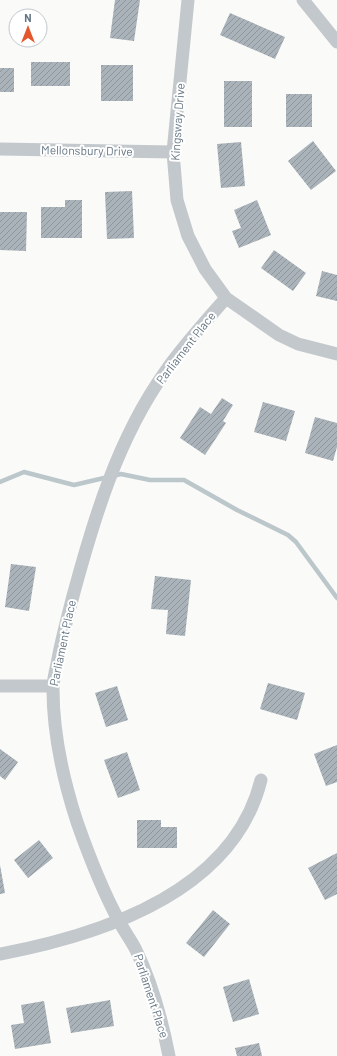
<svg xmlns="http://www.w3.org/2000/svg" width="337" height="1056" viewBox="0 0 337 1056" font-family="Barlow,sans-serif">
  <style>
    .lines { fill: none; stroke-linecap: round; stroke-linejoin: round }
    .stream { stroke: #bbc7cb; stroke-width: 4.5 }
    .building { fill: url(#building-hatch) }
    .street { stroke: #c3c8cc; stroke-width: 13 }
    .labels { text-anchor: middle; stroke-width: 4; stroke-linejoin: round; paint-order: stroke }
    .street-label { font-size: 12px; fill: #657683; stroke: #fff }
  </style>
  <defs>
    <pattern id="building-hatch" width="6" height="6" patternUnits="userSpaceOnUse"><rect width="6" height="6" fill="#aab3b9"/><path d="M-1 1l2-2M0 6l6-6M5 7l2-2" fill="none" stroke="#8e969c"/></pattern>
  </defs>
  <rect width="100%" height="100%" fill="#fafaf8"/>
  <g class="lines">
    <path class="stream" d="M0,482L24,472L74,485L121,474L150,480H184L237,510L288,535L296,542L337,598"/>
  </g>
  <path class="building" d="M115,0H140L134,41L110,38Z
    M230,13L285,37L275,59L220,35Z
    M31,62H70V86H31Z
    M101,65H133V101H101Z
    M0,68H14V92H0Z
    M224,81H252V127H224Z
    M286,94H312V127H286Z
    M313,141L336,171L311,190L288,161Z
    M241,142L245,186L221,188L217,144Z
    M132,191L134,238L107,239L105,192Z
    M65,200H82V238H41V207H65Z
    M257,200L271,235L239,248L232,231L241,228L234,210Z
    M0,212H27L26,251L0,250Z
    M274,250L306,273L293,291L261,268Z
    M322,271L337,275V301L316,296Z
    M222,398L233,405L223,421L226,423L205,455L180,438L200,407L211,414Z
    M263,402L295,411L286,441L254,432Z
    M315,417L337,423V447L333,461L305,453Z
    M11,564L36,567L29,611L5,607Z
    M155,576L191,580L185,636L166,634L168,610L151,609Z
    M268,683L305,693L297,720L260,709Z
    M117,686L128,720L106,727L95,693Z
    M337,745V782L326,786L314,754Z
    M0,749L18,762L5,780L0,776Z
    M127,752L140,790L118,798L104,760Z
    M137,820H161V827H177V848H137Z
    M39,840L53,858L28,878L14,860Z
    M337,853V894L325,900L308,868Z
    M0,865L5,893L0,894Z
    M213,910L230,924L204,957L186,943Z
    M249,979L259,1014L233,1022L223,987Z
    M110,1000L114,1026L71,1033L66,1008Z
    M44,1001L51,1043L15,1049L11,1025L24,1023L21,1005Z
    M259,1043L262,1056H237L235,1048Z"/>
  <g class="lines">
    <path class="street" d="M188,0L173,152L177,200L188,236L205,269L226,298L279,335L298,344L337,354
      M303,0L337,42
      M0,149L173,152
      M0,686H53
      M0,954C101,935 233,893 261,780
      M169,1056C162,1020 152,983 136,950C131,940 124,931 119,921C102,890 89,856 77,822C63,779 53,735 53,689C53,681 55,672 57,664C61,641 67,619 73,596C94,518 118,438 165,372C183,346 205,322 226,298"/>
  </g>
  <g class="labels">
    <g class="street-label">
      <text transform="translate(178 122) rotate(-86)" y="4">Kingsway Drive</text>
      <text transform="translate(87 151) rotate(1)" y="4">Mellonsbury Drive</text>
      <text transform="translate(186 348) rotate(-52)" y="4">Parliament Place</text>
      <text transform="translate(63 643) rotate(-78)" y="4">Parliament Place</text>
      <text transform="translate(151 996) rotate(72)" y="4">Parliament Place</text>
    </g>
  </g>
  <g transform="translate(28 28)"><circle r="19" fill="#ffffff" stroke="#c1c8cd"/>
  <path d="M0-3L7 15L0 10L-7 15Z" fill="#e4572e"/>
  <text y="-6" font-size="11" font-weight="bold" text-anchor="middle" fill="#657683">N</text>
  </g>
</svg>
